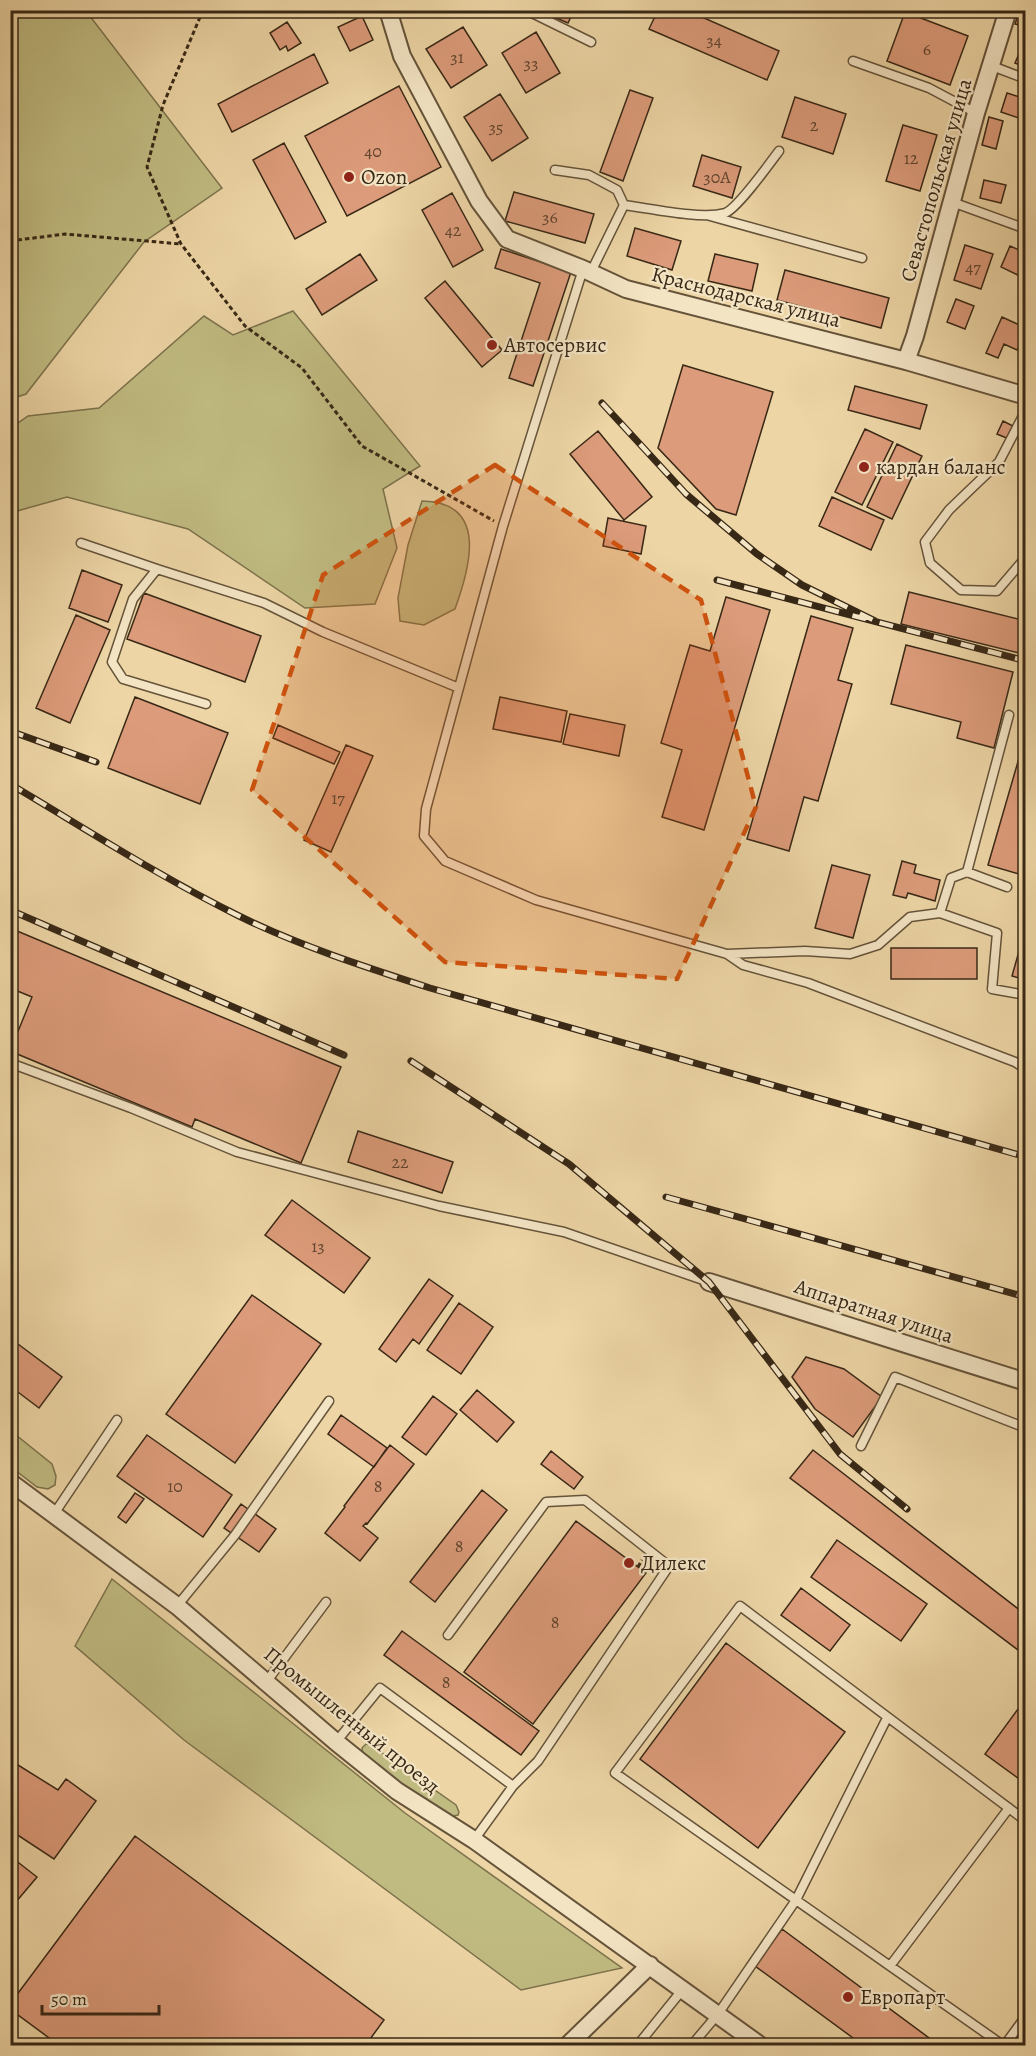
<svg xmlns="http://www.w3.org/2000/svg" width="1036" height="2056" viewBox="0 0 1036 2056" font-family="Alegreya,serif">
  <style>
    .green { fill: #c0bb81; stroke: #7c724c; stroke-width: 1.5 }
    .building { fill: #dc9b7a; stroke: #382816; stroke-width: 1.5 }
    .lines { fill: none; stroke-linecap: round; stroke-linejoin: round }
    .service-casing { stroke: #65533a; stroke-width: 11 }
    .minor-casing { stroke: #65533a; stroke-width: 20 }
    .path { stroke: #382816; stroke-width: 3; stroke-dasharray: 4.5 3; stroke-linecap: butt }
    .service { stroke: #f3e4c4; stroke-width: 8 }
    .minor { stroke: #f3e4c4; stroke-width: 16 }
    .rail-casing { stroke: #382816; stroke-width: 7 }
    .rail { stroke: #f3e4c4; stroke-width: 4.5; stroke-dasharray: 14; stroke-linecap: butt }
    .marked { fill: #ce520e; fill-opacity: 0.2; stroke: #ce520e; stroke-width: 4.5; stroke-dasharray: 12 8; stroke-linejoin: round }
    .poi-dot { fill: #8f2418; stroke: #f3e4c4; stroke-width: 2 }
    .labels { text-anchor: middle; stroke-width: 4.5; stroke-linejoin: round; paint-order: stroke }
    .number-label { font-size: 18px; fill: #61452f }
    .poi-label { font-size: 21px; fill: #382816; stroke: #f3e4c4; text-anchor: start }
    .street-label { font-size: 21px; fill: #382816; stroke: #f3e4c4 }
  </style>
  <rect width="100%" height="100%" fill="#edd5a5"/>
  <filter id="stains"><feTurbulence type="fractalNoise" baseFrequency=".00333" numOctaves="4"/><feColorMatrix values="0 0 0 0 .2 0 0 0 0 .09 0 0 0 0 .02 0 0 0 .5 -.17"/></filter>
  <radialGradient id="worn" r=".72"><stop offset=".6" stop-color="#630" stop-opacity="0"/><stop offset="1" stop-color="#630" stop-opacity=".3"/></radialGradient>
  <path class="green" d="M10,11H86L222,188L144,242L26,394L11,399Z
    M293,311L420,466L383,489L397,548L375,604L305,608L188,529L67,497L17,511L11,501V428L28,416L99,408L204,316L233,335Z
    M422,501C489,502 470,568 455,609L424,625L400,621L398,598L408,545Z
    M11,1431L52,1464L56,1476L55,1485L48,1489L37,1487L11,1467Z
    M112,1579L405,1813L622,1968L521,1990L184,1740L75,1646Z
    M366,1744L371,1745L456,1805L459,1812L458,1815L450,1817L447,1815L366,1759L363,1755L362,1748Z"/>
  <path class="building" d="M543,10H574L568,23L542,12Z
    M658,10H686L779,51L767,80L649,29Z
    M905,12L968,36L950,85L887,61Z
    M1019,12L1026,14V27L1015,24Z
    M362,16L373,40L350,51L338,27Z
    M287,22L301,43L288,51L286,46L280,50L270,33Z
    M463,27L487,65L451,88L426,49Z
    M536,32L560,73L526,93L502,53Z
    M1025,40H1026V67L1015,63Z
    M314,54L328,83L232,132L218,104Z
    M399,86L441,167L347,216L305,136Z
    M630,90L653,98L623,181L600,172Z
    M1007,93L1026,99L1025,120L1001,112Z
    M500,94L528,138L492,161L464,117Z
    M795,97L846,114L833,154L782,137Z
    M989,117L1003,121L996,149L982,145Z
    M903,125L937,135L920,191L886,181Z
    M284,143L326,222L295,239L253,160Z
    M702,155L741,167L732,198L693,186Z
    M984,180L1006,185L1001,203L980,198Z
    M514,192L594,214L585,243L505,221Z
    M452,193L483,250L453,267L422,210Z
    M635,228L681,241L672,270L627,256Z
    M965,245L993,254L981,289L954,280Z
    M1010,246L1026,253V279L1001,267Z
    M501,249L571,272L533,386L509,378L540,283L495,268Z
    M360,254L377,280L322,315L306,289Z
    M715,254L758,264L752,291L708,281Z
    M785,270L889,298L881,328L777,300Z
    M445,281L502,350L482,367L425,298Z
    M956,299L974,306L965,329L947,322Z
    M1002,317L1026,328V332L1017,350L1004,344L998,358L986,353Z
    M683,365L773,392L736,515L716,509L658,448Z
    M855,386L927,405L920,429L848,410Z
    M1003,421L1015,427L1009,439L997,434Z
    M865,429L893,442L862,505L835,492Z
    M598,431L652,497L624,520L570,454Z
    M897,444L922,456L892,519L867,507Z
    M832,497L884,520L871,550L819,526Z
    M608,518L646,526L641,554L603,546Z
    M82,570L122,585L108,622L69,608Z
    M909,592L1026,621L1019,653L901,624Z
    M144,593L261,636L245,682L127,639Z
    M726,597L770,610L704,830L662,817L682,750L661,743L690,645L710,651Z
    M76,615L110,630L70,723L36,708Z
    M811,616L853,628L838,680L852,684L818,801L804,797L789,851L747,839Z
    M906,645L1013,672L994,748L957,738L961,722L891,704Z
    M135,697L228,733L200,804L108,768Z
    M500,697L567,711L561,742L493,729Z
    M570,714L625,725L619,756L563,744Z
    M278,725L340,752L334,764L273,738Z
    M1026,734V876L988,865Z
    M346,745L373,756L331,852L304,840Z
    M902,861L916,865L914,873L940,880L935,901L908,893L906,898L893,895Z
    M832,865L870,875L853,938L815,928Z
    M10,928L341,1067L301,1163L195,1119L192,1127L10,1051L32,997L10,988Z
    M1021,944L1026,946V980L1012,976Z
    M891,948H977V979H891Z
    M358,1131L453,1162L442,1193L348,1162Z
    M292,1200L370,1258L344,1293L265,1235Z
    M429,1279L453,1296L419,1344L413,1339L396,1362L379,1349Z
    M252,1295L321,1344L235,1463L166,1414Z
    M459,1303L493,1327L461,1374L427,1350Z
    M10,1338L62,1377L39,1408L10,1386Z
    M806,1357L844,1369L882,1397L853,1437L815,1409L792,1377Z
    M477,1390L514,1422L497,1442L460,1410Z
    M433,1396L457,1414L426,1455L402,1437Z
    M341,1415L387,1448L374,1467L328,1434Z
    M147,1435L232,1495L203,1537L117,1476Z
    M390,1445L414,1464L367,1524L366,1523L363,1526L378,1538L360,1561L325,1533L345,1507L344,1506Z
    M813,1450L1026,1615V1656L790,1478Z
    M551,1451L583,1477L574,1489L541,1464Z
    M482,1490L507,1510L435,1602L410,1582Z
    M135,1493L144,1499L126,1523L118,1517Z
    M241,1504L276,1529L259,1552L224,1528Z
    M576,1521L646,1573L533,1724L464,1672Z
    M837,1540L927,1604L901,1641L811,1577Z
    M801,1588L850,1625L830,1651L781,1615Z
    M402,1631L539,1731L521,1755L384,1655Z
    M726,1643L845,1732L758,1848L640,1759Z
    M1018,1709L1026,1714V1784L985,1754Z
    M10,1760L58,1790L66,1779L96,1801L54,1859L10,1830Z
    M135,1836L384,2020L365,2046H60L10,2009V2004Z
    M10,1856L37,1877L10,1909Z
    M782,1929L940,2046H864L755,1966Z"/>
  <g class="lines">
    <g class="service-casing">
      <path id="service" d="M530,10L532,13L591,42
        M853,61L929,88L976,113
        M992,66L1026,79
        M555,170L589,175L617,190L624,205L591,272
        M952,202L1026,229
        M624,205C649,208 701,220 725,213C737,209 770,163 779,151
        M710,216L862,258
        M583,269L503,526L426,809L424,836L445,861L536,900L727,954L743,965L808,983L1015,1062L1026,1069
        M1026,410L999,462L949,510L925,542L930,563L961,590L997,591L1026,557
        M81,543L157,569
        M206,704L123,679L112,662L133,599L157,569L264,603L323,632L459,688
        M967,872L1007,887
        M940,913L951,878L967,872L1009,715
        M727,954L805,951L850,954L878,945L910,917L940,913L997,933L992,989L1026,995
        M10,1063L131,1108L237,1152L439,1206L564,1232L709,1282
        M861,1446L895,1377L1026,1428
        M54,1514L117,1420
        M177,1606L235,1535L329,1401
        M448,1635L546,1502L585,1500L669,1566L538,1761L513,1786L474,1840
        M267,1681L326,1602
        M336,1742L380,1688L513,1786
        M890,1966L1009,1808
        M637,2046L683,1989
        M691,2046L718,2014L796,1900L887,1718
        M1004,2046L615,1773L740,1606L1026,1821
        M1004,2046L1026,2016"/>
    </g>
    <g class="minor-casing">
      <path id="minor" d="M388,10L402,56L479,201L507,239L583,269L626,289L906,361L1026,396
        M906,361L915,336L976,113L1008,10
        M709,1282L1026,1382
        M10,1482L177,1606L336,1742L397,1791L474,1840L761,2046
        M567,2046L650,1965"/>
    </g>
    <path class="path" d="M203,10L163,105L147,167L181,244L245,326L302,368L362,446L494,521
      M10,241L65,234L181,244
      M638,1567L642,1560"/>
    <use href="#service" class="service"/>
    <use href="#minor" class="minor"/>
    <g class="rail-casing">
      <path id="rail" d="M602,403L686,494L757,554L802,585L875,621
        M717,580L1026,661
        M10,731L96,762
        M10,784C86,829 160,877 239,916C300,946 365,967 430,988L1026,1157
        M10,910L344,1055
        M10,931L14,933
        M411,1061L569,1164L709,1282L840,1454L907,1509
        M666,1197L1026,1297"/>
    </g>
    <use href="#rail" class="rail"/>
  </g>
  <path class="marked" d="M495,465L701,600L756,807L677,979L445,962L252,790L323,575Z"/>
  <g class="poi-dot">
    <circle cx="349" cy="177" r="6"/>
    <circle cx="492" cy="345" r="6"/>
    <circle cx="864" cy="467" r="6"/>
    <circle cx="629" cy="1563" r="6"/>
    <circle cx="848" cy="1997" r="6"/>
  </g>
  <g class="labels">
    <g class="number-label">
      <text x="714" y="46">34</text>
      <text x="927" y="55">6</text>
      <text x="457" y="63">31</text>
      <text x="531" y="69">33</text>
      <text x="814" y="131">2</text>
      <text x="496" y="133">35</text>
      <text x="373" y="157">40</text>
      <text x="911" y="164">12</text>
      <text x="717" y="183">30А</text>
      <text x="550" y="223">36</text>
      <text x="453" y="236">42</text>
      <text x="973" y="273">47</text>
      <text x="338" y="804">17</text>
      <text x="400" y="1168">22</text>
      <text x="318" y="1252">13</text>
      <text x="175" y="1492">10</text>
      <text x="378" y="1492">8</text>
      <text x="459" y="1552">8</text>
      <text x="555" y="1628">8</text>
      <text x="446" y="1688">8</text>
    </g>
    <g class="poi-label">
      <text x="361" y="184">Ozon</text>
      <text x="504" y="352">Автосервис</text>
      <text x="876" y="474">кардан баланс</text>
      <text x="641" y="1570">Дилекс</text>
      <text x="860" y="2004">Европарт</text>
    </g>
    <g class="street-label">
      <text transform="translate(936 180) rotate(-74)" y="7">Севастопольская улица</text>
      <text transform="translate(746 297) rotate(14)" y="7">Краснодарская улица</text>
      <text transform="translate(874 1311) rotate(18)" y="7">Аппаратная улица</text>
      <text transform="translate(352 1720) rotate(39)" y="7">Промышленный проезд</text>
    </g>
  </g>
  <rect width="1036" height="2056" fill="none" stroke="#edd5a5" stroke-width="36"/>
  <rect x="12" y="12" width="1012" height="2032" fill="none" stroke="#382816" stroke-width="3"/>
  <rect x="18" y="18" width="1000" height="2020" fill="none" stroke="#382816" stroke-width="1.5"/>
  <path d="M42 2005v9h117v-9" fill="none" stroke="#382816" stroke-width="3"/>
  <text x="51" y="2005" font-size="18" fill="#382816" stroke="#f3e4c4" stroke-width="4.5" paint-order="stroke">50 m</text>
  <rect width="100%" height="100%" filter="url(#stains)"/>
  <rect width="100%" height="100%" fill="url(#worn)"/>
</svg>
